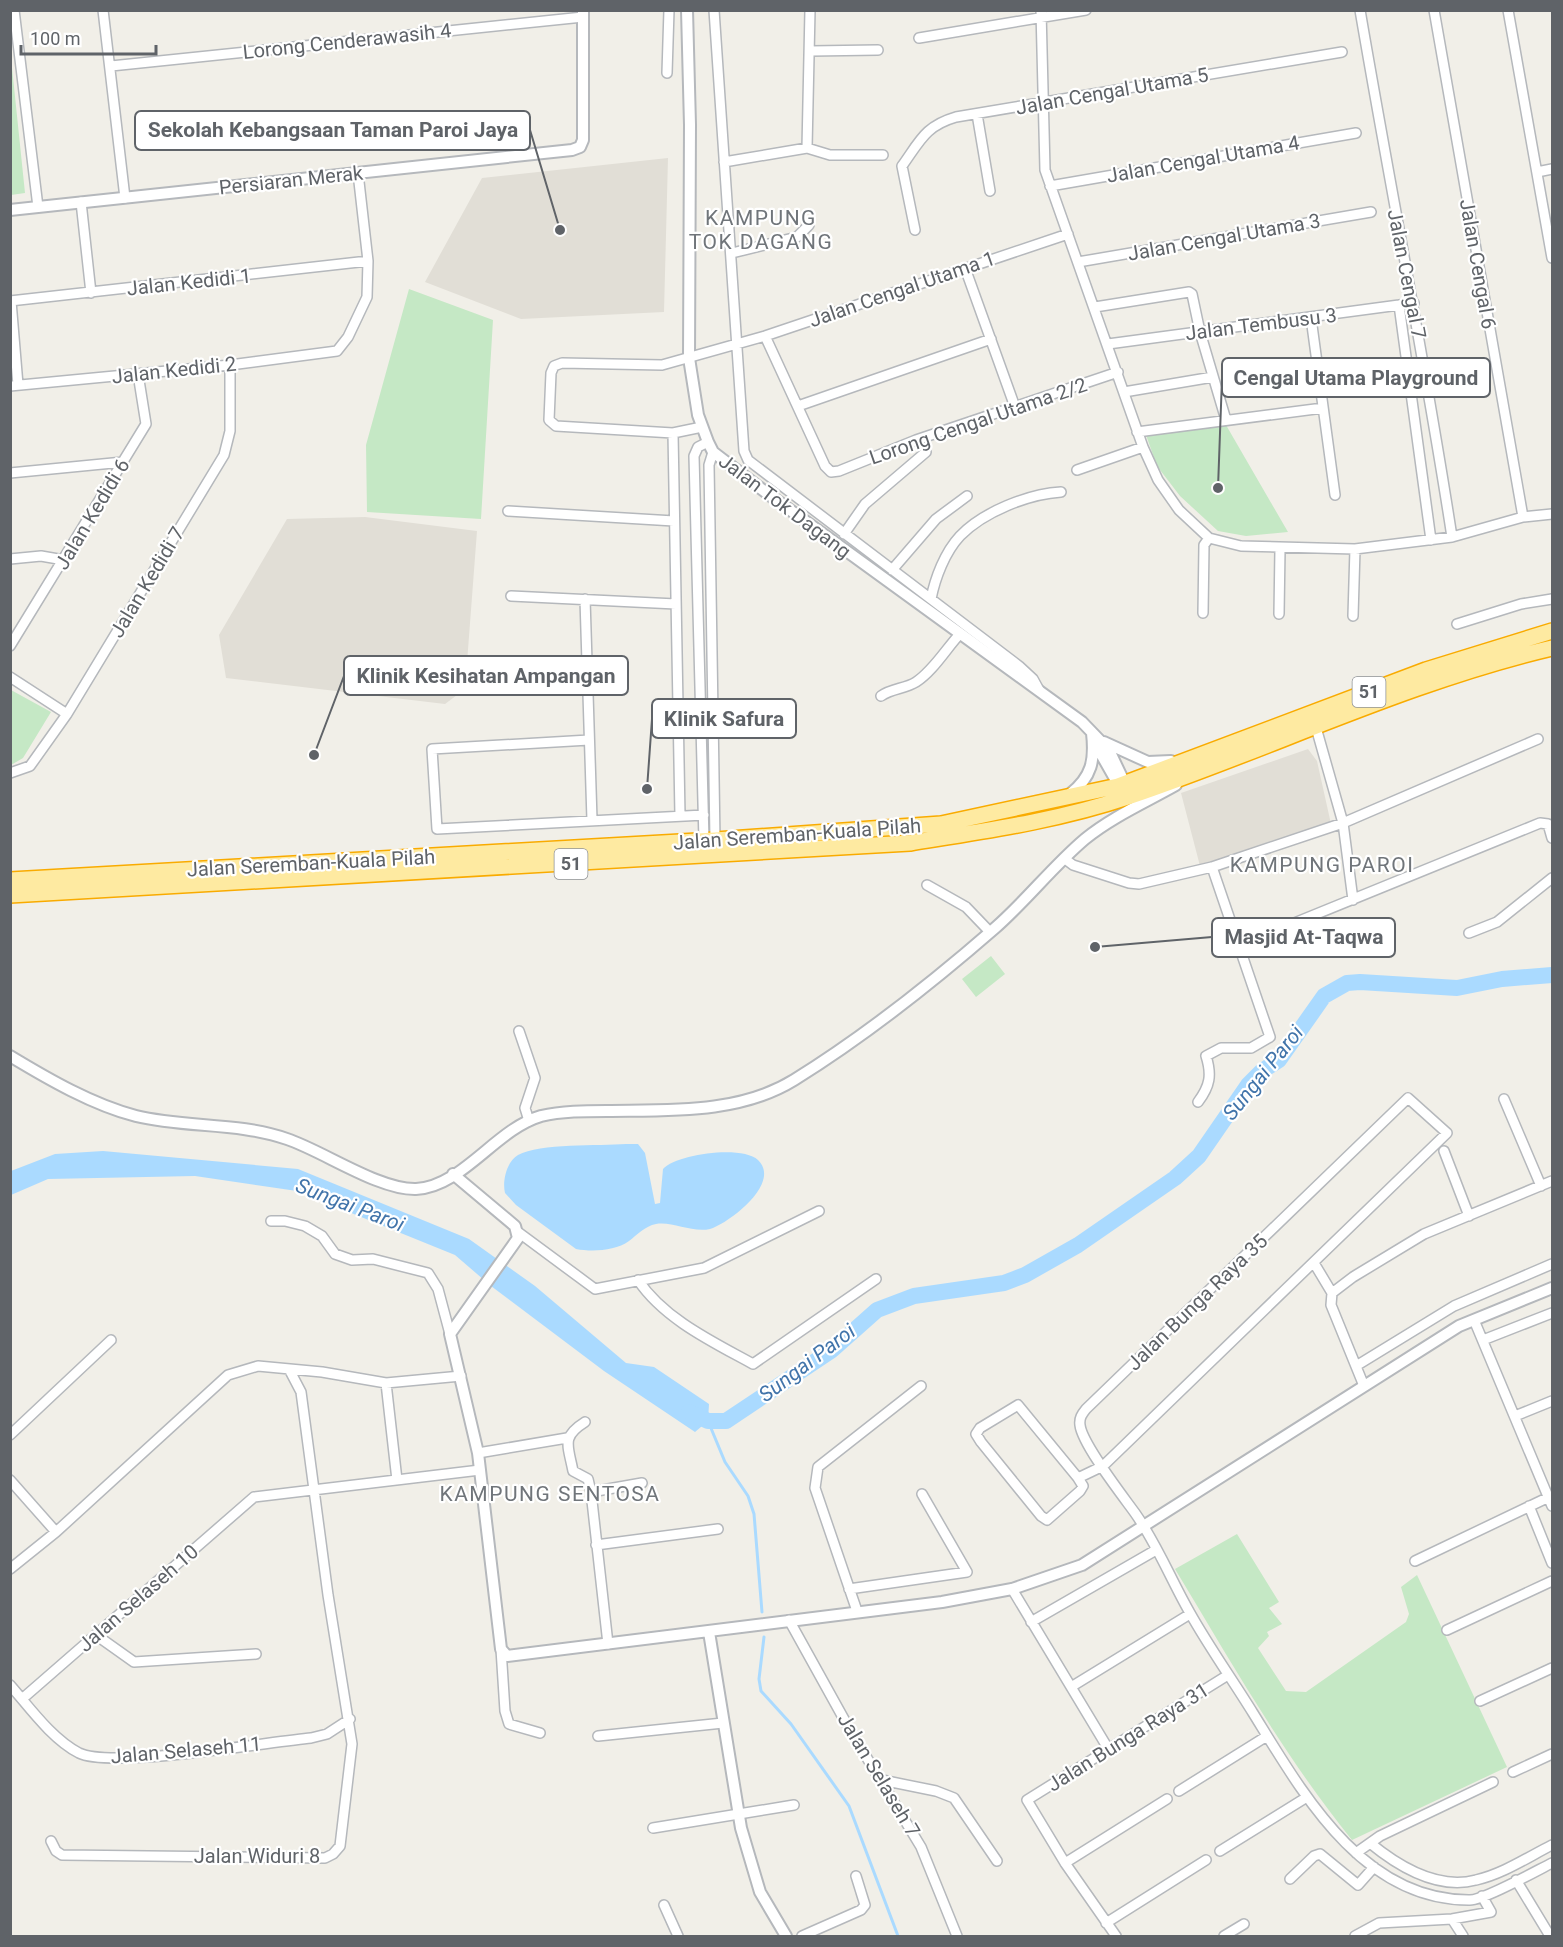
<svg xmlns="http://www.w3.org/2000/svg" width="1563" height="1947" viewBox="0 0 1563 1947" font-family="Roboto,sans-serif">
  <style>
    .education { fill: #e1ded6 }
    .green { fill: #c5e8c5 }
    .water { fill: #aadaff }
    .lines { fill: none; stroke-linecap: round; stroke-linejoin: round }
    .stream { stroke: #aadaff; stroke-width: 3 }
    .river { stroke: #aadaff; stroke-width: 16 }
    .minor-casing { stroke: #b5b8bc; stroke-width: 12 }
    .tertiary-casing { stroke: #b5b8bc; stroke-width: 14 }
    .trunk-casing { stroke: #f9ab00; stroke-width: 18 }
    .minor { stroke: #fff; stroke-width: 9 }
    .tertiary { stroke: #fff; stroke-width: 10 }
    .trunk { stroke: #feeaa1; stroke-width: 15 }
    .labels { text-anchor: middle; stroke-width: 4.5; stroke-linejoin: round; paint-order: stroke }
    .shield { fill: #fff; stroke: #8f9295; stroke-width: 1.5 }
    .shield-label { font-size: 18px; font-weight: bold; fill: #5f6368 }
    .street-label { font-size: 20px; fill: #5f6368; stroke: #fff }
    .neighbourhood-label { font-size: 21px; letter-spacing: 1.5px; fill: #70757a; stroke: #fff }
    .water-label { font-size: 21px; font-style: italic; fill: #4174aa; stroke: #fff }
    .leader { fill: none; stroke: #5f6368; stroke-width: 2 }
    .callout-dot { fill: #5f6368; stroke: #fff; stroke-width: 2 }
    .callout { fill: #fff; stroke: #5f6368; stroke-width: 2 }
    .callout-label { font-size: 21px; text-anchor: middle; font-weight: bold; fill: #5f6368 }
  </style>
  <rect width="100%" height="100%" fill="#f1efe8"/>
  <path class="education" d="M668,158L664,312L521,319L425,282L482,178Z
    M365,517L477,531L465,689L445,704L226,678L219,635L287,519Z
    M1308,749L1317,761L1331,824L1200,866L1181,793Z"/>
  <path class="green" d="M11,58L25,193L11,195H10Z
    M409,289L493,320L481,519L367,512L366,445Z
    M1226,425L1288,532L1246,536L1218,531L1180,496L1157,466L1146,435Z
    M11,690L51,712L23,758L11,765Z
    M991,956L1005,974L976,997L962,979Z
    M1237,1534L1279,1602L1269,1608L1282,1624L1267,1632L1269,1636L1258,1648L1286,1691L1306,1692L1406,1622L1409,1614L1401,1587L1417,1575L1507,1767L1352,1840C1284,1756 1231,1662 1175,1569Z"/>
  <path class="water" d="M626,1144H638L645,1153L655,1204L660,1203L663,1169C677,1154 742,1145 758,1160C782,1183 729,1223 710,1229C692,1233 672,1221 656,1224C645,1226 637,1235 629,1241C615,1251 592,1252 576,1249L516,1205L505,1193C502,1181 507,1161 518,1155C540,1143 599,1146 626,1144Z
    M103,1151L298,1169L469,1239L535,1286L626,1363L654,1367L709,1404L708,1421L695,1432L604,1371L491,1286L455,1255L297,1191L195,1176L48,1179L11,1195V1171L55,1154Z"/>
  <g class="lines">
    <path class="stream" d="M708,1421L725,1462L748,1496L754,1514L762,1612
      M764,1637L759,1679L761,1691L791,1724L849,1806L898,1936"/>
    <path class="river" d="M689,1412L708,1421H726L832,1350L877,1310L914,1296L1004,1283L1025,1275L1078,1245L1175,1178L1199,1156L1248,1085L1262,1071L1279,1060L1324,996L1347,983L1360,982L1457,988L1502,979L1552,975"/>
    <g class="minor-casing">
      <path id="minor" d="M14,10L38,207
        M103,10L125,198
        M714,10L744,451L748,460L1019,666L1033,679L1039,690
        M1041,10L1045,170L1143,447L1158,480L1179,510L1209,538L1241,546L1355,549L1452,537L1523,517L1552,514
        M1360,10C1390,186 1425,361 1452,537
        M1434,10L1523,517
        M1508,10L1552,258
        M919,38L1086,10
        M811,51L878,50
        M111,66L583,17
        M667,73L669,10
        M977,114L990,191
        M807,148L810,10
        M724,162L807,148L830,155H883
        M1537,172L1552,169
        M1050,186L1356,133
        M81,202L91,293
        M915,230L902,166C920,141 925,126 956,117L1342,52
        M732,253L797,237L809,225
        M1078,262L1371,212
        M965,268L1015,407
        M10,301L368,261
        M11,301L18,385
        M1399,305L1431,540
        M1095,307L1189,292L1192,294L1200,332L1226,420
        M1311,318L1335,495
        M765,336L825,466L831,472L839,471L916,440L1118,372
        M1108,344L1414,303
        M10,386L230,365L337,351L348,337L367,297L368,261L358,173
        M1124,392L1213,377
        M798,406L991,339
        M702,427L673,433L556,426L549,420L551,373L554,366L562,363L662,365L765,336L1068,234
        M1137,432L1323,408
        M673,433L680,816
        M713,452L709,465L715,840
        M1077,470L1143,447
        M10,473L123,462
        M508,511L674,521
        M844,534L865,504L926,452
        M10,559L41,556L64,560
        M892,570L936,519L967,496
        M511,596L676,604
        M585,599L592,820
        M931,599C935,578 945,552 960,536C983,512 1028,494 1061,492
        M1203,613L1204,545L1209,538
        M1279,614L1280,549
        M1353,616L1355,549
        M1457,624L1521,604L1552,599
        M10,646L146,424L138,374
        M10,677L67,714
        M881,696C892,688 905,689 916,682C933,671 946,649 959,635
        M1315,724L1343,823L1353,900
        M589,740L432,749L437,829L704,815
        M10,773L30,766L67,714L224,455L230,431V365
        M704,841L694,456L698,447L708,442
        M1065,859L1073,865L1129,883L1139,884L1212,867L1343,823L1538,739
        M927,885L966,907L990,932
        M1469,933L1497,922L1552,878
        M1238,946L1540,823L1548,824L1552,838
        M519,1031L535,1078L525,1108L529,1121
        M1504,1099L1541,1186
        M1198,1102C1210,1086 1212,1075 1206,1056L1221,1048H1251L1270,1037L1212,867
        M1444,1151L1469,1216
        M271,1221H285L305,1226L322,1236L335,1254L352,1260L373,1259L428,1273L438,1289L450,1334
        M518,1232L595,1289L704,1268L819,1211
        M1314,1263L1332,1293L1331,1305L1364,1386
        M638,1280C664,1319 713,1342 753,1364L876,1279
        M1332,1293L1353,1277L1424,1234L1552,1181
        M1474,1320L1552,1506
        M1483,1340L1552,1313
        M1356,1366L1454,1306L1552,1264
        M386,1383L397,1480
        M1515,1416L1552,1401
        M585,1422C561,1437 568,1445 573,1471L588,1479L591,1492L608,1644
        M10,1435L111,1340
        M478,1453L567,1438
        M1078,1478L1083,1486L1080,1491L1047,1520L1041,1516L981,1442L976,1434L980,1428L1018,1405L1078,1478L1103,1466L1447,1133L1408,1098L1086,1409C1082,1414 1079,1418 1080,1425C1082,1444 1122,1495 1135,1513C1157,1544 1171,1580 1190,1613C1209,1647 1232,1679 1253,1713C1302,1792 1362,1901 1470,1900C1484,1900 1536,1871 1552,1863
        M10,1480L56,1532
        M591,1492L642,1483
        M1529,1506L1552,1563
        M596,1545L718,1529
        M1415,1561L1549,1497
        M10,1569L56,1532L228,1375L258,1366L322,1372L386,1383L461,1376
        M849,1589L967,1572L922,1494
        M1012,1589L1109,1750
        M857,1611L815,1488L818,1467L921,1386
        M789,1620L850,1730L921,1847L957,1936
        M1031,1622L1156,1550
        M1447,1630L1552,1581
        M96,1635L134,1662L256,1654
        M501,1649L505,1711L509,1724L540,1733
        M10,1685C30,1708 52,1739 79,1753C112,1769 267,1742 311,1738L327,1734L350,1719
        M1071,1687L1190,1614
        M22,1699L254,1497L480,1470
        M1480,1701L1552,1668
        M598,1736L723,1723
        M1513,1772L1552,1754
        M882,1780L936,1791L954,1798L997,1861
        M1179,1791L1267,1736
        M653,1828L794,1805
        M51,1841L56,1851L62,1855L325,1858L333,1854L340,1846L352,1744L328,1595L301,1392L290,1371
        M1370,1843C1398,1866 1438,1890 1476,1880C1503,1874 1528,1857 1552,1845
        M1220,1851L1307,1797
        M1356,1853L1380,1836L1493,1782
        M1065,1863L1167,1799
        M1290,1879L1314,1856L1320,1854L1358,1885L1374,1867
        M1516,1880L1550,1936
        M664,1905L678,1936
        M1452,1919L1463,1936
        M1106,1923L1206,1860
        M802,1936L861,1910L865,1905L856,1876
        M1116,1936L1065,1863L1027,1800L1228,1675
        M1224,1936L1244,1924
        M1355,1936L1379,1923L1452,1919L1491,1912L1482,1896"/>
    </g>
    <g class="tertiary-casing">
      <path id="tertiary" d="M687,10L690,125L689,358L698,415L708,442L713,452L768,494L1082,722L1109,750L1127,788
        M10,210L572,150L580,147L583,140V10
        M1098,740L1101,754L1122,791
        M1104,742L1148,762L1171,761
        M1070,794C1092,777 1095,760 1092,733
        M10,1056C48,1079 93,1105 136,1116C185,1128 239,1122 287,1139C323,1151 379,1190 416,1189C462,1187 496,1129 541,1116C562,1111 585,1111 607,1111C669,1110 739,1114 794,1080C865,1036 933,982 995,928C1027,900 1053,866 1085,839C1112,817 1146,802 1176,785
        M453,1174L515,1226L518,1238L450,1334L478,1453L501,1649L507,1656L942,1602L1012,1589L1082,1565L1459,1326L1552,1288
        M709,1632L741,1828L760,1892L786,1936"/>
    </g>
    <g class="trunk-casing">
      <path id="trunk" d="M10,880L715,840L941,824L1118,786L1426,670L1552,631
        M10,895L910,843C984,831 1057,821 1128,797C1270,749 1407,682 1552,648"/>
    </g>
    <use href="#minor" class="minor"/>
    <use href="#tertiary" class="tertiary"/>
    <use href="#trunk" class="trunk"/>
  </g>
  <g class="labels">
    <g class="shield">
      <rect x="1352.5" y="677" width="33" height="30" rx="4.5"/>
      <rect x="554.5" y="849" width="33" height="30" rx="4.5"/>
    </g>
    <g class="shield-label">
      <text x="1369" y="698">51</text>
      <text x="571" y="870">51</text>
    </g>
    <g class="street-label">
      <text transform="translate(347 41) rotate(-6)" y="7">Lorong Cenderawasih 4</text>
      <text transform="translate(1112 91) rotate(-10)" y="7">Jalan Cengal Utama 5</text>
      <text transform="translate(1203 159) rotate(-10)" y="7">Jalan Cengal Utama 4</text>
      <text transform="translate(291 180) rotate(-6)" y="7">Persiaran Merak</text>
      <text transform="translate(1224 237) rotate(-10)" y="7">Jalan Cengal Utama 3</text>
      <text transform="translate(1478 264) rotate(80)" y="7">Jalan Cengal 6</text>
      <text transform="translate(1407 274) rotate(79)" y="7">Jalan Cengal 7</text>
      <text transform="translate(189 282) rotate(-6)" y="7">Jalan Kedidi 1</text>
      <text transform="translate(902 289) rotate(-19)" y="7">Jalan Cengal Utama 1</text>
      <text transform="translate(1261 324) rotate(-7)" y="7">Jalan Tembusu 3</text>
      <text transform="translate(174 370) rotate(-6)" y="7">Jalan Kedidi 2</text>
      <text transform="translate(978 421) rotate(-19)" y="7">Lorong Cengal Utama 2/2</text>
      <text transform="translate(785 506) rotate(37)" y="7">Jalan Tok Dagang</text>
      <text transform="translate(92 514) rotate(-59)" y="7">Jalan Kedidi 6</text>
      <text transform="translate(147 582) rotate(-59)" y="7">Jalan Kedidi 7</text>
      <text transform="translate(797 834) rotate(-4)" y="7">Jalan Seremban-Kuala Pilah</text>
      <text transform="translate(311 863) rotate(-3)" y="7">Jalan Seremban-Kuala Pilah</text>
      <text transform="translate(1197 1302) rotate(-44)" y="7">Jalan Bunga Raya 35</text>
      <text transform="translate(138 1598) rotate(-41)" y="7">Jalan Selaseh 10</text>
      <text transform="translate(1128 1737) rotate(-32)" y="7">Jalan Bunga Raya 31</text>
      <text transform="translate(186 1750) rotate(-5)" y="7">Jalan Selaseh 11</text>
      <text transform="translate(879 1775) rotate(59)" y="7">Jalan Selaseh 7</text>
      <text x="257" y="1863">Jalan Widuri 8</text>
    </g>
    <g class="neighbourhood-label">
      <text x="761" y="225">KAMPUNG<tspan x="761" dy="24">TOK DAGANG</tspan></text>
      <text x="1322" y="872">KAMPUNG PAROI</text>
      <text x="550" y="1501">KAMPUNG SENTOSA</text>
    </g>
    <g class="water-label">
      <text transform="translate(1263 1073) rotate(-51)" y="7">Sungai Paroi</text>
      <text transform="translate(350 1205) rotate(21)" y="7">Sungai Paroi</text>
      <text transform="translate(807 1363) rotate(-37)" y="7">Sungai Paroi</text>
    </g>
  </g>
  <path class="leader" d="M560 230L530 130M1218 488L1222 378M314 755L344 676M647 789L652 719M1095 947L1212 937"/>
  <g class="callout-dot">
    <circle cx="560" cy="230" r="6"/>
    <circle cx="1218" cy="488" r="6"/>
    <circle cx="314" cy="755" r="6"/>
    <circle cx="647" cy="789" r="6"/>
    <circle cx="1095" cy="947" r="6"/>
  </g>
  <g class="callout">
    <rect x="135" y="111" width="395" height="39" rx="6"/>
    <rect x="1222" y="358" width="268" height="39" rx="6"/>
    <rect x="344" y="656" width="284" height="39" rx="6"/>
    <rect x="652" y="699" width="144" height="39" rx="6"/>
    <rect x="1212" y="918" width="183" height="39" rx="6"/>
  </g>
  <g class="callout-label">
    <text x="333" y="137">Sekolah Kebangsaan Taman Paroi Jaya</text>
    <text x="1356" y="385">Cengal Utama Playground</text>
    <text x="486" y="683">Klinik Kesihatan Ampangan</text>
    <text x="724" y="726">Klinik Safura</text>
    <text x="1304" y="944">Masjid At-Taqwa</text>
  </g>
  <rect width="1563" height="1947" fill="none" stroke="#5f6368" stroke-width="24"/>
  <path d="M21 45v9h135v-9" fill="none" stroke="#5f6368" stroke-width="3"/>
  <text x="30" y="45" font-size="18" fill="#5f6368" stroke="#ffffff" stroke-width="4.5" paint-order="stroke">100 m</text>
</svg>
